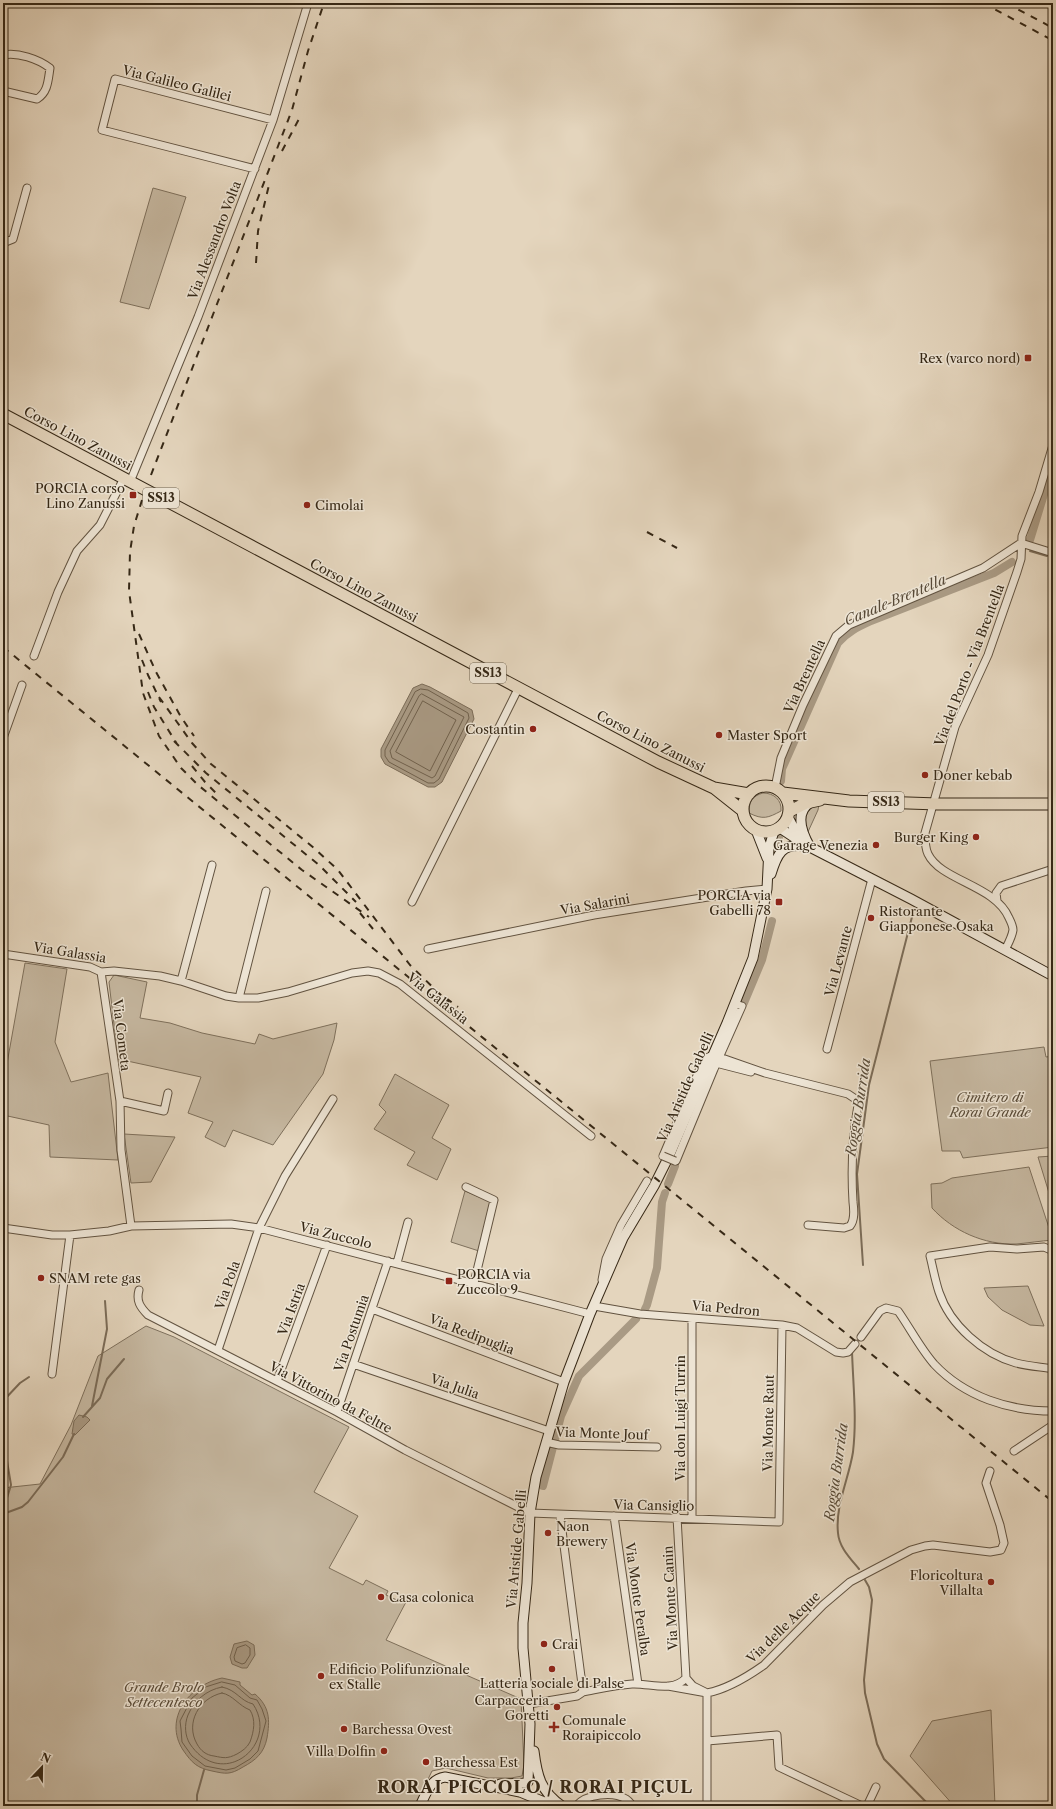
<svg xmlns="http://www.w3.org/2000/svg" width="1056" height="1809" viewBox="0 0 1056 1809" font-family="'Libre Caslon Text',serif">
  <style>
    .green { fill: #c6b8a1; stroke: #7e705c }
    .water { fill: #a99a84; stroke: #7b6c58 }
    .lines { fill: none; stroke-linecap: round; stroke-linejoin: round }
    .shore { stroke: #70614d; stroke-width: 1 }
    .stream { stroke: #7b6c58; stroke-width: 2 }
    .canal { stroke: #a99a84; stroke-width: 8 }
    .street-casing { stroke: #625340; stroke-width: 9 }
    .secondary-casing { stroke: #362816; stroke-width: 11 }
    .primary-casing { stroke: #362816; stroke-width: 13 }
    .street { stroke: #ede4d4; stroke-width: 7 }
    .secondary { stroke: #ede4d4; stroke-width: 9 }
    .primary { stroke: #e4d5bd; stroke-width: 11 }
    .rail { stroke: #362816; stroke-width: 2; stroke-dasharray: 7 7; stroke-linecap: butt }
    .street-bridge-casing { stroke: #625340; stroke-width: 9; stroke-linecap: butt }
    .street-bridge { stroke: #ede4d4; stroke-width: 7 }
    .poi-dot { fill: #8f2418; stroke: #ede4d4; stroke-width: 1.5 }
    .labels { text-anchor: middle; stroke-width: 3; stroke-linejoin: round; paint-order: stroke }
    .shield { fill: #ede4d4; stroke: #6d604f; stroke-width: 1 }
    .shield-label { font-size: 12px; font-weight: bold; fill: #362816 }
    .street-label { font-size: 13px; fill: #362816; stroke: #ede4d4 }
    .poi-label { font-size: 13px; fill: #362816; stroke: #ede4d4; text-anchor: start }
    .park-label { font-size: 13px; font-style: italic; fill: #5a4c39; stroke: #ede4d4 }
    .water-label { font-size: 14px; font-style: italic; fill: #584a37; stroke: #ede4d4 }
    .district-label { font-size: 17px; font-weight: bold; letter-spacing: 1px; fill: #362816; stroke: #ede4d4 }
  </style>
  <rect width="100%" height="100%" fill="#e4d5bd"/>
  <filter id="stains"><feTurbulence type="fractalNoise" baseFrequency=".005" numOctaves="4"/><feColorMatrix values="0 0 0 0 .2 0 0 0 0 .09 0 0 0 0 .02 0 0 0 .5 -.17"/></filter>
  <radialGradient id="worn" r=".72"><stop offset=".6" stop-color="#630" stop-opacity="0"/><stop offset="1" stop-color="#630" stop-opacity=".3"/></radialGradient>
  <path class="green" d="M153,188L186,197L149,309L120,302Z
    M763,793C774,793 782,800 781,811C768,818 763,820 749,813C749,802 752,796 763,793Z
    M819,804L818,810L807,834C800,820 806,809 819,804Z
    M25,963L67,969L55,1042L71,1082L108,1073L118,1160L50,1157L49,1125L3,1115V1086Z
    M114,975L147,982L140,1018L170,1023L202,1033L255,1044L259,1034L273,1039L337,1023L334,1040L323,1074L273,1145L233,1130L225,1147L205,1137L213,1122L188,1113L201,1077L118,1059L109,982Z
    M1044,1047L1046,1057L1053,1056V1147L963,1158L960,1151H942L930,1061Z
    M395,1074L449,1105L432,1138L451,1149L437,1180L407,1165L415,1152L374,1129L386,1112L379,1105Z
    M124,1134L175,1137L151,1182L131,1183Z
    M1053,1156V1206L1038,1157Z
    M1029,1167L1053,1240C1040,1241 1028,1243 1016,1244C984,1245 953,1231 932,1208L931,1184L942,1183L952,1178Z
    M465,1191L491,1202L479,1251L451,1242Z
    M1028,1286L1044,1326L1030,1325L1002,1310L988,1297L984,1288Z
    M146,1326L174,1337L349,1427L314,1492L358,1516L329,1568L363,1585L366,1580L388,1591L386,1595L399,1601L401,1599L406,1602L386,1640L521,1699L524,1765L522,1776L511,1778H488L446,1768L432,1771L415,1806H3V1770L8,1762L3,1759V1488L40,1484L71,1425L98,1356Z
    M991,1710L995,1806H954L910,1756L932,1721Z"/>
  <path class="water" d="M422,684L430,687L472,710L474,719L442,782L435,787H428L385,764L381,757V749L413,688Z
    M79,1415L87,1417L90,1420L75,1435L72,1434L74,1421Z
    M247,1641L254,1645L255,1655L247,1668H242L232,1664L230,1657L234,1644Z
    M222,1678L240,1682V1685L252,1695L255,1694C270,1707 270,1720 267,1738C264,1753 256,1760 243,1767C230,1775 226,1774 212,1771C197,1768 192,1763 183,1750C163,1719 189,1685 222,1678Z"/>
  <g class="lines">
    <path class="shore" d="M421,689L428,690L468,713L469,718L439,779L434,783H428L389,762L385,756V750L415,692Z
      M422,694L464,717L435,776L432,778L392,758L390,751L419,696Z
      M423,701L456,720L430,771L396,752Z
      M246,1645L250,1648V1655L245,1663L242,1664L235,1661L234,1657L237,1648Z
      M222,1682L235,1685L250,1698L257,1700L262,1709L266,1721L258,1751L250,1759L235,1768L226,1770L205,1766L192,1756L182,1742L181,1729L180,1721L192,1698L206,1687Z
      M222,1687C237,1690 240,1701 253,1704C280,1745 222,1791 190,1744C185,1736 184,1725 188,1715C194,1701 206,1690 222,1687Z
      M222,1693C233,1695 239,1706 250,1710C256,1720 254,1731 250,1742C247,1748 242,1751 237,1754C227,1759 224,1758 214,1756C206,1755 201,1751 197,1744C185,1723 199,1698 222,1693Z"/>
    <path class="stream" d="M1030,551L1047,556
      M863,1265L857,1174L869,1085L914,909
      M852,1351C853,1384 857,1418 853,1452C849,1478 835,1506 838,1533C839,1547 850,1558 859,1569
      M3,1401L20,1383L29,1377
      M92,1406L107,1329L105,1301
      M83,1417L100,1398L107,1379L124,1359
      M3,1437L11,1485L3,1511
      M3,1514L22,1507L28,1502L63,1457L74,1434
      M865,1580L869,1587L872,1600L864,1680L865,1693L877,1744L884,1759L930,1806
      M197,1806V1795L204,1770"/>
    <path class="canal" d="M1030,540L1053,465
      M781,781L782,769L838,643C847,632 858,627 871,621L994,573L1012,562
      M779,843V838
      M744,1003L762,960L772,921
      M668,1184L675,1166
      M645,1309L647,1305L657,1268L662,1202L665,1193
      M543,1486L561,1416L579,1376L636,1319"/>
    <g class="street-casing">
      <path id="street" d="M3,55C18,52 38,59 50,68C48,81 48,92 37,99L3,91
        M255,169L102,130L115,79L273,120
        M3,243L13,239L27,188
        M130,482L198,317L273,120L308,3
        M34,656L58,592L77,551L100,525L124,478
        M3,738L22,685
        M775,788L781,758L803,705L836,636L849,625L983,568L1021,543L1053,553
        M997,901L996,893L1001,886L1053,869
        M412,902L518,689
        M428,949L594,915L746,891L767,889
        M1005,950C1008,944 1012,937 1013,930C1013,926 1011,922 1009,918C995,885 941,881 928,854C925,848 925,840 925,833L955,727L988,655L1017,572L1021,559L1022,536L1039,492L1053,445
        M3,954L90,967L101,972L114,971L160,976L181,981L226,996L239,998H258L288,992L352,973L368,971L379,973L400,984L591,1136
        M101,972L120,1101L121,1150L131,1226
        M181,981L212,865
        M239,998L266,891
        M827,1049L872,879
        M719,1057L765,1073L848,1094L857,1100L858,1105C852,1138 851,1169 853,1202C854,1210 855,1220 850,1226L844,1228L808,1225
        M712,1062L751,1072
        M120,1101L164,1111L168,1093
        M663,1156L704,1059L713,1055
        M675,1161H676L714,1069L742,1006L735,1004
        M466,1187L494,1200L474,1283
        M3,1228L52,1235H70L109,1231L131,1226L231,1224L259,1228L590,1314
        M1053,1251L1044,1247L1017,1249L990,1247L930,1256C933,1268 935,1280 939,1292C950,1325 983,1354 1016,1363C1028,1366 1041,1367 1053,1369
        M397,1263L408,1222
        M602,1280L606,1259L621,1225L647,1181
        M139,1290C136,1301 140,1307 148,1315L337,1412L405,1450L530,1513L779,1522L782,1325
        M594,1306L640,1314L782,1325L797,1328L836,1352L843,1353L848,1352L855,1344
        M372,1309L564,1382
        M861,1337L880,1311L886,1308L898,1311C910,1328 920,1348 934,1364C965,1397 1009,1411 1053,1411
        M218,1350L259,1228L285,1176L333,1099
        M353,1364L549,1431
        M52,1374L70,1235
        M277,1381L327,1245
        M337,1412L388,1261
        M546,1442L559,1445L657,1447
        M1014,1451L1053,1425
        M560,1515L583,1692
        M614,1516L638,1684
        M692,1518V1318
        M668,1686L707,1693L693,1686L686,1678L677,1517
        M529,1704L577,1696L583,1692C599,1689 616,1685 632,1684C650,1683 672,1693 686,1678
        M707,1741L777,1735L779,1767L862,1806
        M576,1806C586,1794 613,1791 626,1799C629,1801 631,1804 633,1806
        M707,1806V1693C728,1689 747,1677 764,1665L823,1605L850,1582L911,1550L925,1546L933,1545L990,1552L1001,1550L1004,1543L1000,1525L986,1483L990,1471
        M867,1806L876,1787"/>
    </g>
    <g class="secondary-casing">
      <path id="secondary" d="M788,817L796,832L803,840
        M780,828L804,844L911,899L1053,976
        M756,830L767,858
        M810,847C802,833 794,812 811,802
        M771,874C777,854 782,843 805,846
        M534,1751C537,1776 541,1792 562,1806
        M528,1782L530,1724L523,1648V1623L527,1583L530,1513L536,1477L564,1382L590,1314L623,1238L654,1186L670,1154L727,1023L753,958L767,889L769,848L774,831
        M500,1784L527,1783
        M420,1806C426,1794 430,1779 445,1777L520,1792L554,1806"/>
    </g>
    <g class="primary-casing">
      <path id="primary" d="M3,414L658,762L714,788L749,794
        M743 809a23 23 0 1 1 46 0a23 23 0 1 1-46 0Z
        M714,788L743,811
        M783,793L849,801L938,804H1053
        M790,811L806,803L820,800"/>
    </g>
    <use href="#street" class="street"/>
    <use href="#secondary" class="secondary"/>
    <use href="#primary" class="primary"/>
    <path class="rail" d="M983,3L1052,40
      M1006,3L1053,28
      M282,151L299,119
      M256,263L258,231L269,185
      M151,475L292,110L308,51L324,3
      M142,500L134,526L130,552L129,591L143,693L159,736L181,768L198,785L302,870L369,917
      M647,532L677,548
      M139,634L156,672L181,717L194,736
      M3,647L1053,1502
      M142,660L148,675L161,702
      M148,692L154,707L177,744
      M159,697L192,743L211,764L314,848L338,870L410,965L449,1003
      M174,741L206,773L319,865L356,902
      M192,766L205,782L217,794
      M360,913L373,929
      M446,998L458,1007"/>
    <g class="street-bridge-casing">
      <path id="street-bridge" d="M663,1156L675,1161"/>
    </g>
    <use href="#street-bridge" class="street-bridge"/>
  </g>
  <g class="poi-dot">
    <rect x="1024" y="354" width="8" height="8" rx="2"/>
    <rect x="129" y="491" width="8" height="8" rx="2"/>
    <circle cx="307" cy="505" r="4"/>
    <circle cx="533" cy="729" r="4"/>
    <circle cx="719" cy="735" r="4"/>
    <circle cx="925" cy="775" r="4"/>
    <circle cx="976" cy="837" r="4"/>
    <circle cx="876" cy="845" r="4"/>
    <rect x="775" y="898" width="8" height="8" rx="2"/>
    <circle cx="871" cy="918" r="4"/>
    <circle cx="41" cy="1278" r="4"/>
    <rect x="445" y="1277" width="8" height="8" rx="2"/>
    <circle cx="548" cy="1533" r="4"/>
    <circle cx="991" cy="1582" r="4"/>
    <circle cx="381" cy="1597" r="4"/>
    <circle cx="544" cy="1644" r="4"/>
    <circle cx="552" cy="1669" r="4"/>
    <circle cx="321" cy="1676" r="4"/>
    <circle cx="557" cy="1707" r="4"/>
    <path d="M552 1721h4v4h4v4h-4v4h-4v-4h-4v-4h4z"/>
    <circle cx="344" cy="1729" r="4"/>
    <circle cx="384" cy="1751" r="4"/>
    <circle cx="426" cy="1762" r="4"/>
  </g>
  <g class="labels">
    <g class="shield">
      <rect x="143" y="488" width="36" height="20" rx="3"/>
      <rect x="470" y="663" width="36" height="20" rx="3"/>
      <rect x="868" y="792" width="36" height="20" rx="3"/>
    </g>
    <g class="shield-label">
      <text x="161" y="502">SS13</text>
      <text x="488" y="677">SS13</text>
      <text x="886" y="806">SS13</text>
    </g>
    <g class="street-label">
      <text transform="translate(177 83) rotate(14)" y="5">Via Galileo Galilei</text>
      <text transform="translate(214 240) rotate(-69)" y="5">Via Alessandro Volta</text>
      <text transform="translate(78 438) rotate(28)" y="5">Corso Lino Zanussi</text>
      <text transform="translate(364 590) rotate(28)" y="5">Corso Lino Zanussi</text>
      <text transform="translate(969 665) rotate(-69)" y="5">Via del Porto - Via Brentella</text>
      <text transform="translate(804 676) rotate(-65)" y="5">Via Brentella</text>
      <text transform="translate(651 741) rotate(27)" y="5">Corso Lino Zanussi</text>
      <text transform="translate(595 904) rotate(-10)" y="5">Via Salarini</text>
      <text transform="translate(70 952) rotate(9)" y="5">Via Galassia</text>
      <text transform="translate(838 961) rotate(-75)" y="5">Via Levante</text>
      <text transform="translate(438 998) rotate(38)" y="5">Via Galassia</text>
      <text transform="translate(122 1035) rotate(83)" y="5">Via Cometa</text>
      <text transform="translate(685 1087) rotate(-66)" y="5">Via Aristide Gabelli</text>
      <text transform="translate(336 1235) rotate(14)" y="5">Via Zuccolo</text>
      <text transform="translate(227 1285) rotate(-71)" y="5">Via Pola</text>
      <text transform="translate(726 1308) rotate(5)" y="5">Via Pedron</text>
      <text transform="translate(291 1309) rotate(-70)" y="5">Via Istria</text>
      <text transform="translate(351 1333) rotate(-71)" y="5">Via Postumia</text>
      <text transform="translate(472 1334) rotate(21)" y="5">Via Redipuglia</text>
      <text transform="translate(455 1386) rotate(19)" y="5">Via Julia</text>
      <text transform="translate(331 1397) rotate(28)" y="5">Via Vittorino da Feltre</text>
      <text transform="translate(680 1418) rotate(-90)" y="5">Via don Luigi Turrin</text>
      <text transform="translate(768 1423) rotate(-89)" y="5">Via Monte Raut</text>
      <text transform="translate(602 1433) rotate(2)" y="5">Via Monte Jouf</text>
      <text transform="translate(654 1505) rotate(1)" y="5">Via Cansiglio</text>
      <text transform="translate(516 1549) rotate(-85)" y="5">Via Aristide Gabelli</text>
      <text transform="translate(670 1598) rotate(-93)" y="5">Via Monte Canin</text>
      <text transform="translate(638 1599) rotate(82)" y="5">Via Monte Peralba</text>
      <text transform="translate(783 1627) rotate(-44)" y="5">Via delle Acque</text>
    </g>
    <g class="poi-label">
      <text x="1020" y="363" text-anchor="end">Rex (varco nord)</text>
      <text x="125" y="493" text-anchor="end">PORCIA corso<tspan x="125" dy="15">Lino Zanussi</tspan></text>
      <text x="315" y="510">Cimolai</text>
      <text x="525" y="734" text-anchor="end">Costantin</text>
      <text x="727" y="740">Master Sport</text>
      <text x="933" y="780">Doner kebab</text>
      <text x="968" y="842" text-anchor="end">Burger King</text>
      <text x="868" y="850" text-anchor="end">Garage Venezia</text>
      <text x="771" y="900" text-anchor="end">PORCIA via<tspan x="771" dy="15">Gabelli 78</tspan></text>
      <text x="879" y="916">Ristorante<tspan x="879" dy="15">Giapponese Osaka</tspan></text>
      <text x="457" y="1279">PORCIA via<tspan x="457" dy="15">Zuccolo 9</tspan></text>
      <text x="49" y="1283">SNAM rete gas</text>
      <text x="556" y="1531">Naon<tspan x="556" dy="15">Brewery</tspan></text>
      <text x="983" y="1580" text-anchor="end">Floricoltura<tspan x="983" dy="15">Villalta</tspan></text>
      <text x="389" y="1602">Casa colonica</text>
      <text x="552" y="1649">Crai</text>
      <text x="329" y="1674">Edificio Polifunzionale<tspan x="329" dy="15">ex Stalle</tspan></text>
      <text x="552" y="1688" text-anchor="middle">Latteria sociale di Palse</text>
      <text x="549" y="1705" text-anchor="end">Carpacceria<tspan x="549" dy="15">Goretti</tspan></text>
      <text x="562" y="1725">Comunale<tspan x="562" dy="15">Roraipiccolo</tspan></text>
      <text x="352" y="1734">Barchessa Ovest</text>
      <text x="376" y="1756" text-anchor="end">Villa Dolfin</text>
      <text x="434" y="1767">Barchessa Est</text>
    </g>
    <g class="park-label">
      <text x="990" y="1102">Cimitero di<tspan x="990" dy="15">Rorai Grande</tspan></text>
      <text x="164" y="1692">Grande Brolo<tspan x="164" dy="15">Settecentesco</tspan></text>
    </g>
    <g class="water-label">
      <text transform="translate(895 600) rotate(-23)" y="5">Canale Brentella</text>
      <text transform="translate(858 1107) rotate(-81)" y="5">Roggia Burrida</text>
      <text transform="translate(836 1472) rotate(-82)" y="5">Roggia Burrida</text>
    </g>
    <g class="district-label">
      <text x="535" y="1793">RORAI PICCOLO / RORAI PIÇUL</text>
    </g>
  </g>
  <rect width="1056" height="1809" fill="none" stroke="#e4d5bd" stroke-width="16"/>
  <rect x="4" y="4" width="1048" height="1801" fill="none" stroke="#362816" stroke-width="2"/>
  <rect x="8" y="8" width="1040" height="1793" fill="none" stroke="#362816"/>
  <g transform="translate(42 1767) rotate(22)" stroke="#ede4d4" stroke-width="3" paint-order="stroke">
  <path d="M0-3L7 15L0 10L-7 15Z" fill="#362816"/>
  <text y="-6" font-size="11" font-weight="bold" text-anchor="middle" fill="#362816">N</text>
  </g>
  <rect width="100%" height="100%" filter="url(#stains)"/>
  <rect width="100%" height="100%" fill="url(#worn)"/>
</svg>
